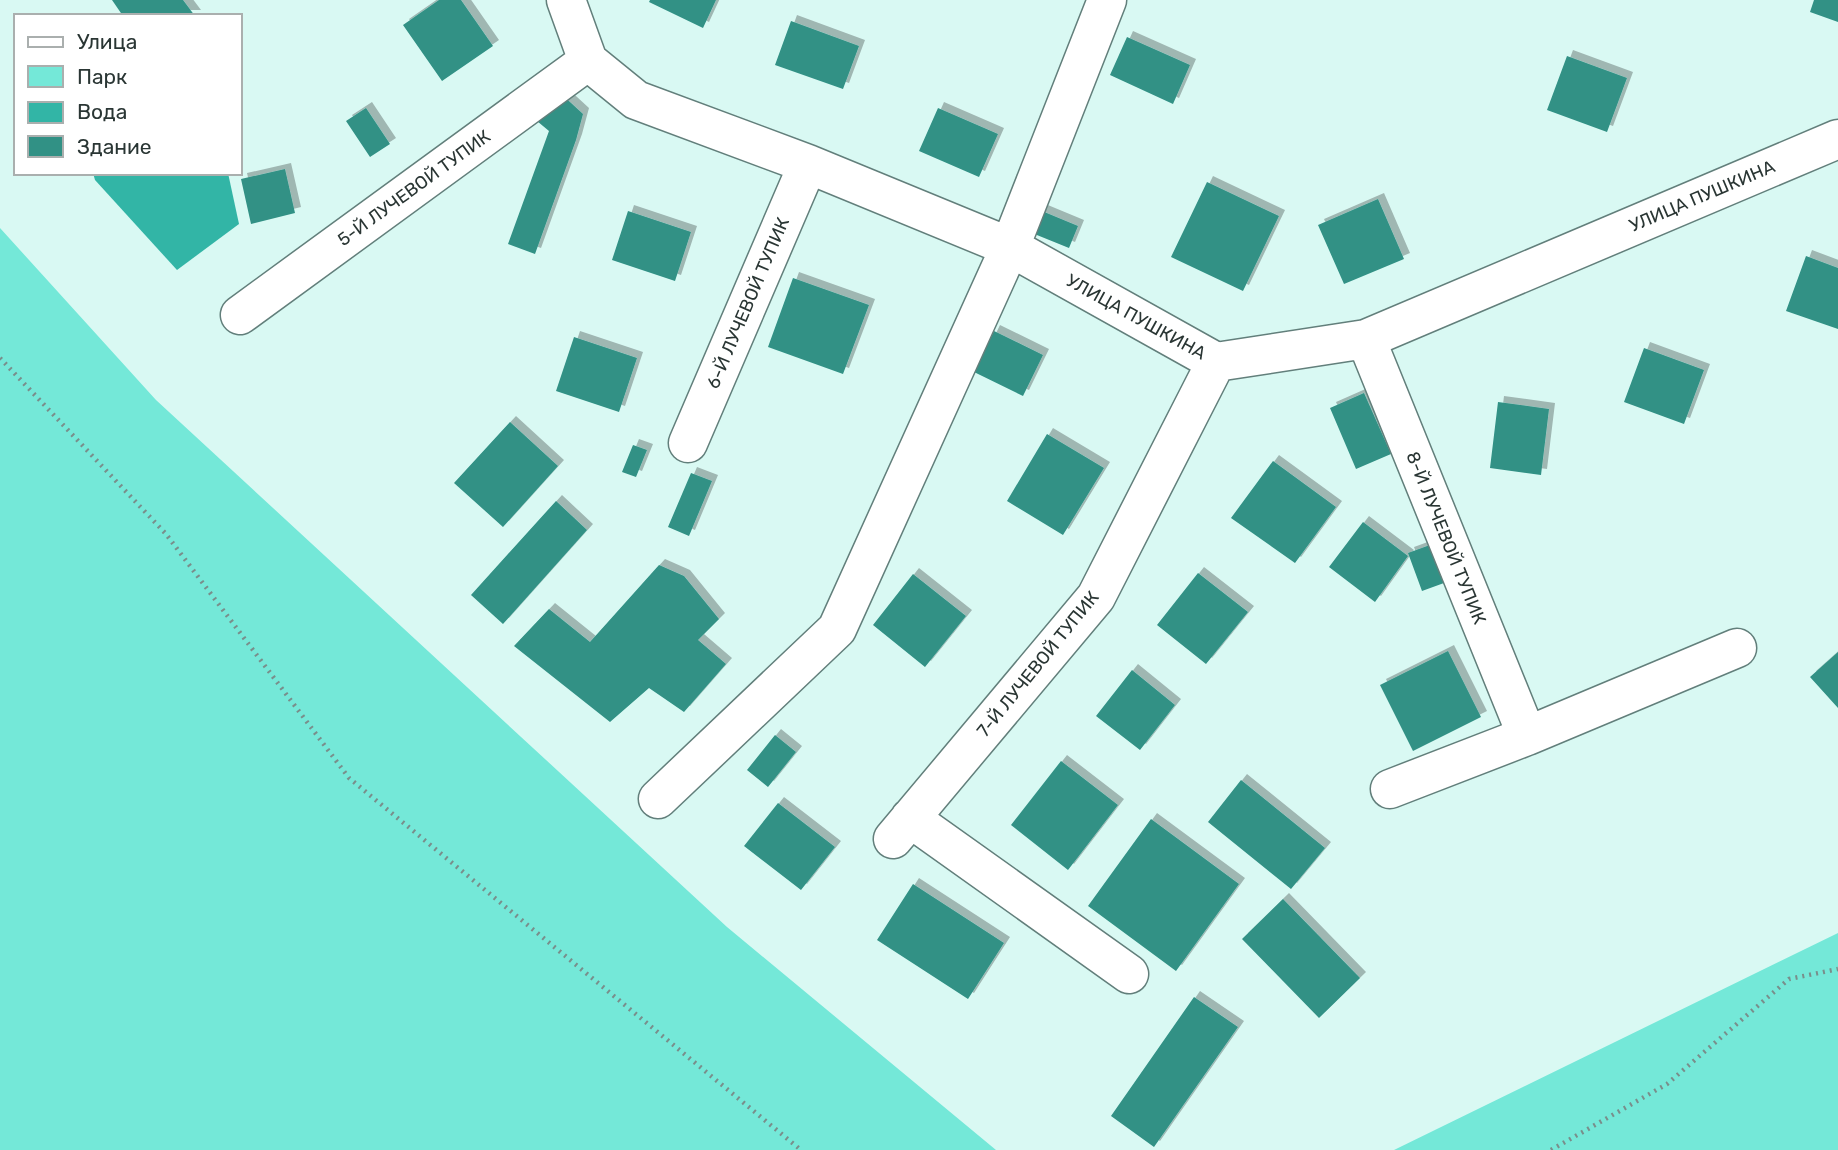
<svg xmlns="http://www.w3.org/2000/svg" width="1838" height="1150" viewBox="0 0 1838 1150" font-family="Rubik,sans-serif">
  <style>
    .green { fill: #74e8d8 }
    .water { fill: #32b5a6 }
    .building { fill: #319185; filter: url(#shadow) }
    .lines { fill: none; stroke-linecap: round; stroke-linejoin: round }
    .minor-casing { stroke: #627f7b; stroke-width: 41 }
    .path { stroke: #798e8b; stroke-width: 4.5; stroke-dasharray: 2 5; stroke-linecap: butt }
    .minor { stroke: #fff; stroke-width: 38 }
    .labels { text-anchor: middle; stroke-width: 7; stroke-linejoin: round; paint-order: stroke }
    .street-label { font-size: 18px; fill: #2a3634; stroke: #fff }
  </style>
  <defs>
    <filter id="shadow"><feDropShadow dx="6" dy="-6" stdDeviation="0" flood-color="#0004"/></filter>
  </defs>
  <rect width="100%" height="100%" fill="#d9f9f3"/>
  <path class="green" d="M0,228L156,400L727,927L996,1150H0Z
    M1838,933V1150H1394Z"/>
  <path class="water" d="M93,173H228L239,224L177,270L95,180Z"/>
  <path class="building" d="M112,0H183L195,16H123Z
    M439,0H461L493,46L442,81L403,25Z
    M650,0H716L703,28L649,2Z
    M1814,0H1838V22L1810,12Z
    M791,21L859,46L843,89L775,65Z
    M1127,37L1190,65L1173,104L1110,75Z
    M1567,56L1627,78L1607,132L1547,110Z
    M558,91L583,114L576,140L535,254L508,244L549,131L531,116Z
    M366,108L390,144L370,157L346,121Z
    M938,108L998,134L979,177L919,151Z
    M285,169L295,213L251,224L241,179Z
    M1207,182L1279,216L1243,291L1171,257Z
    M1378,199L1404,259L1344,284L1318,225Z
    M1037,209L1078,226L1069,248L1027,231Z
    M628,211L691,232L675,281L612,260Z
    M1806,256L1838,268V329L1786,311Z
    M793,278L869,305L843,374L768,347Z
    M994,331L1043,355L1023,396L974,372Z
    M574,337L637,358L619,412L556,391Z
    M1644,348L1704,370L1684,424L1624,402Z
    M1364,393L1391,454L1356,469L1330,408Z
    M1498,402L1549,409L1541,475L1490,468Z
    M510,422L558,466L503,527L454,483Z
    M1047,434L1104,468L1063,535L1007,501Z
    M633,445L647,450L636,477L622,472Z
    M1273,461L1336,507L1295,563L1231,518Z
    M691,473L712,481L689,536L668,527Z
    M556,501L587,530L503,624L471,595Z
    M1363,522L1408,556L1375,602L1329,567Z
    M1430,545L1444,583L1422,591L1408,553Z
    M659,565L684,576L719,619L698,640L726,664L684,712L649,688L610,722L514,646L549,609L590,642Z
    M1198,573L1248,612L1206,664L1157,625Z
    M913,574L966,616L925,667L873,625Z
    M1448,651L1481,717L1413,751L1380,685Z
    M1838,652V708L1810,677Z
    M1132,670L1175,705L1140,750L1096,716Z
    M775,735L796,752L768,787L747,770Z
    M1061,761L1118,805L1068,870L1011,825Z
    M1241,780L1325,848L1291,889L1208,822Z
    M778,803L835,847L801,890L744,846Z
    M1151,819L1239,884L1176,971L1088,906Z
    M913,884L1004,943L968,999L877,940Z
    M1283,899L1360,978L1319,1018L1242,939Z
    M1194,997L1238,1027L1154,1147L1111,1116Z"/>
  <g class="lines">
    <g class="minor-casing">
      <path id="minor" d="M566,0L588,61L636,100L808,164L1010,247L1216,362L1366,339L1838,139
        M240,315L588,61
        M1366,339L1527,736
        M688,443L808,164
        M1390,789L1527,736L1737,648
        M658,799L837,629L1010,247L1107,0
        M910,818L1129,974
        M893,839L1096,597L1216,362"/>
    </g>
    <path class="path" d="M0,358L166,534L349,778L801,1150
      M1551,1150L1667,1084L1789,979L1838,969"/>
    <use href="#minor" class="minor"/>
  </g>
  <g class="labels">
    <g class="street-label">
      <text transform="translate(414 188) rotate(-36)" y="6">5-Й ЛУЧЕВОЙ ТУПИК</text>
      <text transform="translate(1702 196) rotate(-23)" y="6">УЛИЦА ПУШКИНА</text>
      <text transform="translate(748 303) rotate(-67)" y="6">6-Й ЛУЧЕВОЙ ТУПИК</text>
      <text transform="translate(1136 317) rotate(29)" y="6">УЛИЦА ПУШКИНА</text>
      <text transform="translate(1446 538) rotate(68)" y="6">8-Й ЛУЧЕВОЙ ТУПИК</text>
      <text transform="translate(1038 664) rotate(-51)" y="6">7-Й ЛУЧЕВОЙ ТУПИК</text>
    </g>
  </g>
  <rect x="14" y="14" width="228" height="161" fill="#ffffff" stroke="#aaafae" stroke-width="2"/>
  <rect x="28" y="37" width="35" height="10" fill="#ffffff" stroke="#aaafae" stroke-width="2"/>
  <text x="77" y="49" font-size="21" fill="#2a3634">Улица</text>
  <rect x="28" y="66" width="35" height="21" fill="#74e8d8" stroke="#aaafae" stroke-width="2"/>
  <text x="77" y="84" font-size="21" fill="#2a3634">Парк</text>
  <rect x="28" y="102" width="35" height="21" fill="#32b5a6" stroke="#aaafae" stroke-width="2"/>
  <text x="77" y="119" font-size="21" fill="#2a3634">Вода</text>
  <rect x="28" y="136" width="35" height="21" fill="#319185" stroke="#aaafae" stroke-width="2"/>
  <text x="77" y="154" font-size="21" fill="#2a3634">Здание</text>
</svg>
